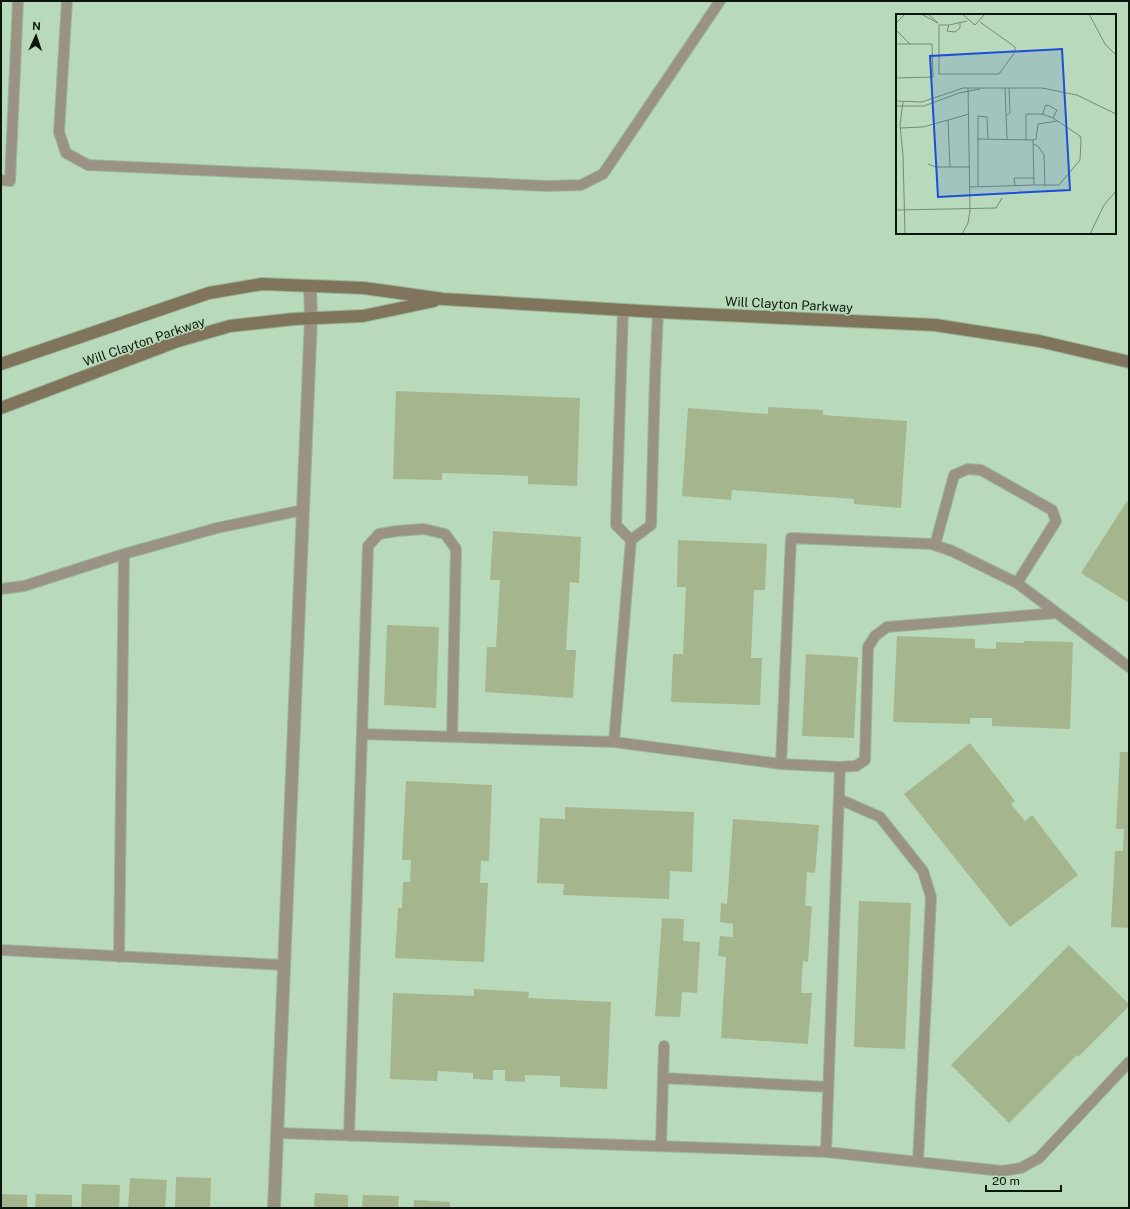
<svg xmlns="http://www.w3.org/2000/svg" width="1130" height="1209" viewBox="0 0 1130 1209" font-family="'Public Sans',sans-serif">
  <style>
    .building { fill: #a5b58e }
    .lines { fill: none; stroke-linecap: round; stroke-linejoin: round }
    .lane-casing { stroke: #9ab79b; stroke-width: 12 }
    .street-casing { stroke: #9ab79b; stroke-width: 14 }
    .secondary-casing { stroke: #9ab79b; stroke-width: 14 }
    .lane { stroke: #9a9282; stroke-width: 10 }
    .street { stroke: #9a9282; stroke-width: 12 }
    .secondary { stroke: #80755c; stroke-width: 12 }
    .labels { text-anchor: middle; stroke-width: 3; stroke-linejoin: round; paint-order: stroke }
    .street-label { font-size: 13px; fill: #0b170c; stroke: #b9daba }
    .inset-road { fill: none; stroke: #738c74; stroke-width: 1 }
    .view { fill: #1d4ed8; fill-opacity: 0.15; stroke: #1d4ed8; stroke-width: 2 }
    .inset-edge { fill: none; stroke: #0b170c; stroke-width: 2 }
  </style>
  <rect width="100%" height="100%" fill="#b9daba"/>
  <path class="building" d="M396,391L580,398L577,486L528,484V476L442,473V480L393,479Z
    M768,407L823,410V415L907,421L901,508L854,504V499L732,490L731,500L682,496L688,408L768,414Z
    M1127,501L1129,502V603L1081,573Z
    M493,531L581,537L579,583L570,582L566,650H576L573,698L485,692L487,647H496L500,580H490Z
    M678,540L767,544L765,590H754L751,658H762L760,705L671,702L673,654H683L686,587H677Z
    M387,625L439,627L436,708L384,705Z
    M897,636L975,639V648L996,649V642L1024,643V641L1073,642L1070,729L992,726V718H970V724L893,722Z
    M806,654L858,657L854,738L802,736Z
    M970,743L1015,801L1011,804L1025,821L1032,815L1078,875L1010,927L904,794Z
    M1120,752H1129V928L1111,927L1115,851H1123L1124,829H1116Z
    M406,781L492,785L489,861H481L480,883H488L484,962L395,958L398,908H402L403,882H410L411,860H402Z
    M565,807L694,812L692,872L670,871L669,899L563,895L564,884L537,883L540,818L565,819Z
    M733,819L819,825L815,873L807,872L805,906H812L808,962L803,961L801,993H812L808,1044L721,1038L726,957L718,956L720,936L733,937V924L720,922L721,903L727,904Z
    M859,901L911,903L905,1049L854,1047Z
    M662,918L684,919L683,941L700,942L697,993L682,992L680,1017L655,1016Z
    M1069,945L1129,1004V1006L1078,1057L1077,1055L1009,1123L951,1065Z
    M474,989L529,992L528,998L611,1002L607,1089L560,1087V1076L525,1075V1082L505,1081V1070H493V1080L473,1079V1073L438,1071L437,1081L390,1079L393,993L474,996Z
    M176,1177L211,1178L210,1208H175Z
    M130,1178L167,1180L165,1208H128Z
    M82,1184L120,1185L119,1208H81Z
    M315,1193L348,1195V1208H314Z
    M1,1194L27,1195V1208H1Z
    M36,1194L72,1195V1208H35Z
    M363,1195L399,1196L398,1208H362Z
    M414,1200L450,1202V1208H414Z"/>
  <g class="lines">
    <g class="lane-casing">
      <path id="lane" d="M67,1L59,132L66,153L88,165L547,186L581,185L603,174L720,1
        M1,180L10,181L18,1
        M623,310L616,525L631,540
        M631,540L651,525L655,378L658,312
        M935,545L954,475L968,469L981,470L1052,510L1056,521L1017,583
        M1,589L24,586L124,554
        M614,742L631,540
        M781,764L791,538L931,544L952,551L1017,583L1129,667
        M840,767L856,766L865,760L868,647L875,636L887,627L1057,613
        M839,799L880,817L923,871L931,897L918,1162
        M1,950L284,965
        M119,957L124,554L217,528L303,510
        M663,1078L664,1046
        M277,1133L826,1152L840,767L781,764L614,742L362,734
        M349,1136L368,546L379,534L397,531L424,529L445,534L456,549L452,737
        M661,1146L663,1078L828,1087
        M826,1152L1002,1171L1021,1168L1039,1158L1129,1062"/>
    </g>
    <g class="street-casing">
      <path id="street" d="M274,1208L303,510L311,318L310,286"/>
    </g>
    <g class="secondary-casing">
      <path id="secondary" d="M1,364L209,293L262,284L364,288L443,299L658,312L935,325L1039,341L1129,362
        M1,408L178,341L230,326L294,319L363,316L434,301"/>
    </g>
    <use href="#lane" class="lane"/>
    <use href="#street" class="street"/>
    <use href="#secondary" class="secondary"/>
  </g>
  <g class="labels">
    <g class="street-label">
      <text transform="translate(789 304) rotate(3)" y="5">Will Clayton Parkway</text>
      <text transform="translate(144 341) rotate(-19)" y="5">Will Clayton Parkway</text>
    </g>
  </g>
  <g transform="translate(896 14)">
    <rect width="220" height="220" fill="#b9daba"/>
    <path class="inset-road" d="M25,0L42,9L32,0M66,0L79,11L88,1M193,0L209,30L220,41M0,9L9,0M43,11V60H103L119,38V33L84,8M43,11H53L71,7M53,11L51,17L59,18L64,14V9M0,16L14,30M0,30H36L37,63L0,64M109,74L111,125M0,87L26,88L67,74H146L181,81L220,100M7,88L4,111L7,141L9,220M0,92H28L63,79L84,75M147,100L149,92L152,91L161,96L157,104M111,101L114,99L113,74M4,114L27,113L52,106M130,126V100H146L157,104L184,122L185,126L184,146L163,171H138M137,126L140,125L142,110L161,107M137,130L142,132L148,141L149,172M32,150L40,153H74M54,153L52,106L73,100M82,172V102L91,103L92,125M119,172L118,164H138M74,173L138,171L137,126L81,125M0,196L100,194L106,184M66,220L72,209L74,197L72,74M194,220L208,191L220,177"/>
    <path class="view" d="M166,35L174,176L42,183L34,42Z"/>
    <rect width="220" height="220" class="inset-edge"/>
  </g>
  <rect width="1130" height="1209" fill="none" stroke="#0b170c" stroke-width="4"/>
  <g transform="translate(36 36) rotate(3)" stroke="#b9daba" stroke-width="3" paint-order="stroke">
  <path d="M0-3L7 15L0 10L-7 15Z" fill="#0b170c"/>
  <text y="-6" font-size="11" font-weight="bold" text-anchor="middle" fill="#0b170c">N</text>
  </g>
  <path d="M986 1185v6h75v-6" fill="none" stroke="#0b170c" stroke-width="2"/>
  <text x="992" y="1185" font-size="12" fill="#0b170c" stroke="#b9daba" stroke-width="3" paint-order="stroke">20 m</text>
</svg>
